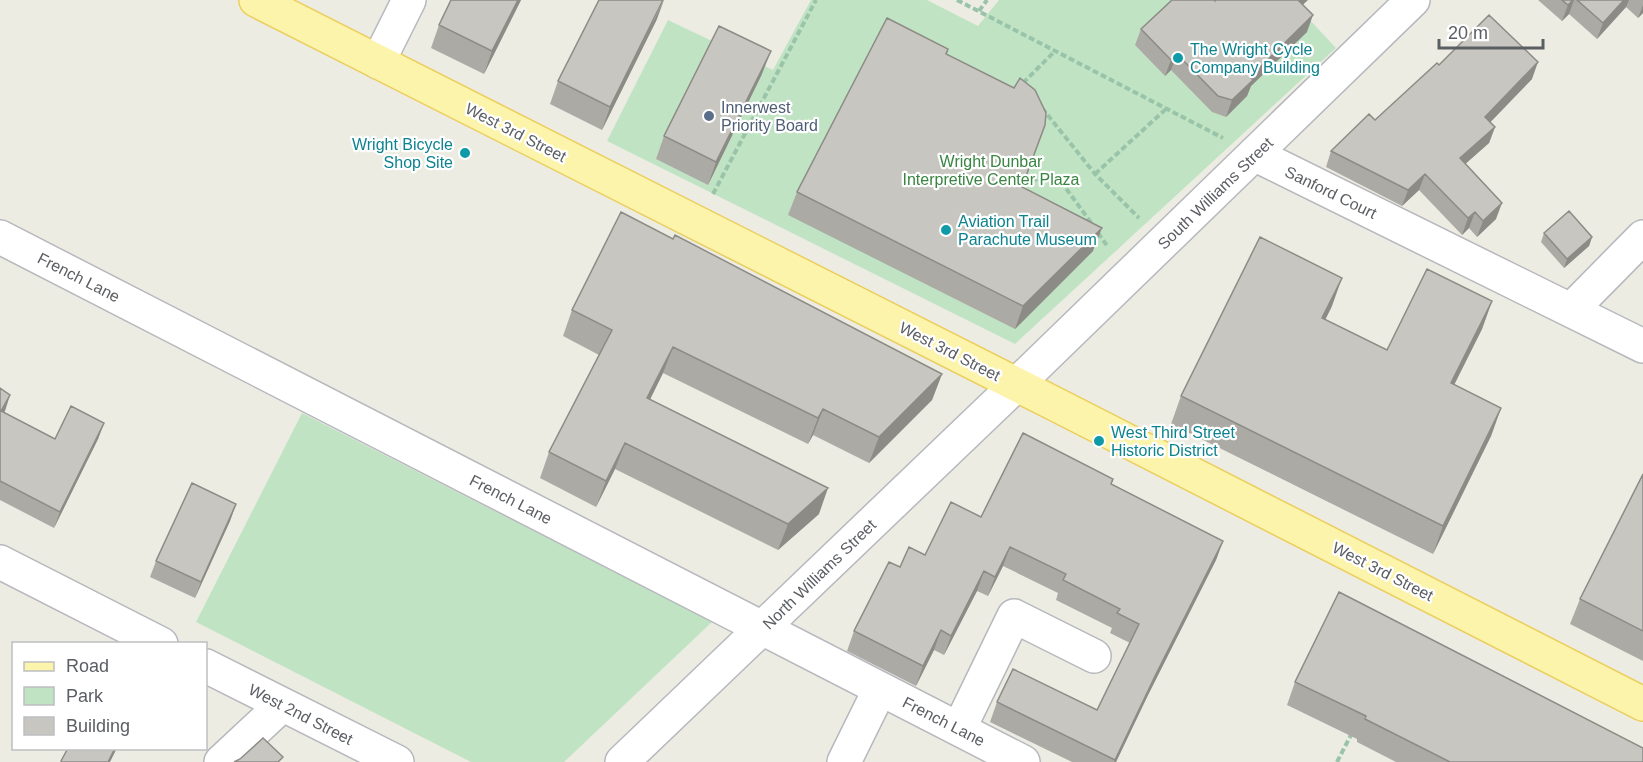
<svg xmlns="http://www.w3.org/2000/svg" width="1643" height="762" viewBox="0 0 1643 762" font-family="Helvetica,sans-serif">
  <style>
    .green { fill: #c0e4c3 }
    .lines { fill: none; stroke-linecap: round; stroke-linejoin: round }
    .minor-casing { stroke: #b6b8bd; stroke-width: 36 }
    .major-casing { stroke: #ecce5e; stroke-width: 36 }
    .path { stroke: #9ac4a9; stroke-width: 4; stroke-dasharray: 6 3; stroke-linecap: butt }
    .minor { stroke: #fff; stroke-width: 33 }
    .major { stroke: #fcf4aa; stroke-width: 33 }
    .wall { fill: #acaaa5 }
    .shaded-wall { fill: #8c8b86 }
    .building { fill: #c8c6c0; stroke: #8c8b86; stroke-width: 1.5 }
    .culture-dot { fill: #0f9aa8; stroke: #fff; stroke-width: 2 }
    .service-dot { fill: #5c6f8a; stroke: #fff; stroke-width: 2 }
    .labels { text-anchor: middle; stroke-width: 4.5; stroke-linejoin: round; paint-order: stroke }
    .culture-label { font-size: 16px; fill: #0d838f; stroke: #fff; text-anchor: start }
    .service-label { font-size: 16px; fill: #4e5e75; stroke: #fff; text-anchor: start }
    .street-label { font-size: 16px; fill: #5b5e63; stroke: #fff }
    .park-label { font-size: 16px; fill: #398542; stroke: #fff }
  </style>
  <rect width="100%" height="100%" fill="#edece3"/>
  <path class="green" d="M811,0H927L978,26L999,0H1291L1336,48L1015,344L607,141L668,20L773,70Z
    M302,413L712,622L564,762H471L196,622Z"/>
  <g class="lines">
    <g class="minor-casing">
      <path id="minor" d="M378,62L409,0
        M1254,154L1643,346
        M0,237L1023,762
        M1571,310L1643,237
        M0,562L161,644
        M206,666L397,762
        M959,729L1014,616L1094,656
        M221,762L282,705
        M622,762L1016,385L1413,0
        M844,762L880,689"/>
    </g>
    <g class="major-casing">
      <path id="major" d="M256,0L1059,406L1643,704"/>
    </g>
    <path class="path" d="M957,0L1223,138
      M979,11L987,0
      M1023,83L1056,50
      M1042,108L1095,174L1139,218
      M1095,174L1167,108
      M1023,178L1032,181L1054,172L1092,224
      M713,194L816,0
      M1098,233L1108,247
      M1337,762L1352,733"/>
    <use href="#minor" class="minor"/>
    <use href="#major" class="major"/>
  </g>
  <path class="wall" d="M521,0L484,74L431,48L439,25Z
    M1538,0H1643V13L1638,18L1626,7L1597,39L1569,14L1562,21Z
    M1215,1L1302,5L1307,32L1251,86L1247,96L1226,117L1212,112L1171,70L1165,76L1135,45L1141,29Z
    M657,19L602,130L550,104L558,81Z
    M948,49L947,55L1022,187L1093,251L1015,329L788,215L797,192Z
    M1439,65L1532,79L1490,122L1495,127L1489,143L1465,164L1496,219L1477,237L1469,228L1462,235L1419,190L1402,206L1326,167L1331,151L1375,120Z
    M762,74L708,185L656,159L664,136Z
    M1544,233L1592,237L1589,246L1564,268L1541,242Z
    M1492,301L1482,329L1454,385L1501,408L1491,436L1433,554L1171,424L1181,396L1332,306L1325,320L1387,350Z
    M572,310L942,374L932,400L869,463L813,435L808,444L663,373L650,399L819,514L778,550L615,469L596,507L540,478L549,452L599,355L563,336Z
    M0,388L4,412L55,439L104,423L98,439L54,528L0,500Z
    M1643,474V661L1570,624L1580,599Z
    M1111,484L1223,541L1216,560L1148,695L1116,762H1072L990,722L997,702L1097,710L1130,643L1110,633L1112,628L1056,600L1058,593L1003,566L988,596L977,591L944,655L934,650L916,686L847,651L854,631L900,567L925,555L981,517Z
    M236,504L230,521L195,598L150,577L156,561Z
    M1295,682L1643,762H1396L1357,742V739L1287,705Z"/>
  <path class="shaded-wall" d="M518,0H521L484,74L492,51Z
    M664,0L657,19L602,130L610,107Z
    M1297,0H1308L1291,16Z
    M1573,0H1574L1569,14L1562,21L1568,5Z
    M1624,0H1629L1626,7L1597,39L1603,23Z
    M1643,5V13L1638,18Z
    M1313,15L1307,32L1251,86L1247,96L1226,117L1232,100L1250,77Z
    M771,51L762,74L708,185L716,162Z
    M1177,54L1171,70L1165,76L1171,60Z
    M1538,62L1532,79L1480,133L1485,117Z
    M1495,127L1489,143L1454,174L1460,158Z
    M1425,174L1419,190L1402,206L1408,190Z
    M1502,203L1496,219L1477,237L1483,221Z
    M1475,212L1469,228L1462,235L1468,218Z
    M1102,228L1093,251L1015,329L1023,306Z
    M1592,237L1589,246L1564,268L1567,259Z
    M1342,278L1332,306L1312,346L1322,318Z
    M1492,301L1482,329L1441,411L1451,383Z
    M673,347L663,373L638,424L647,398Z
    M942,374L932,400L869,463L879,437Z
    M10,395L5,411L0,419V413Z
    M1501,408L1491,436L1433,554L1443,526Z
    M823,409L813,435L808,444L818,418Z
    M104,423L98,439L54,528L60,512Z
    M625,443L615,469L596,507L606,481Z
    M828,488L819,514L778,550L788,524Z
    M236,504L230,521L195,598L201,582Z
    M1223,541L1216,560L1148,695L1116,762H1114L1155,676Z
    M1010,547L1003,566L988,596L995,577Z
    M984,571L977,591L944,655L951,636Z
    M941,630L934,650L916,686L923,666Z
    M115,748H117L110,762H108Z"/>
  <path class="building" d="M451,0H518L492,51L439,25Z
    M599,0H663L610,107L558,81Z
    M1172,0H1214L1215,1L1216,0H1298L1313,15L1250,77L1253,80L1232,100L1218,96L1177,54L1171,60L1141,29Z
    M1562,0H1573L1568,5Z
    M1577,0H1624L1603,23Z
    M1489,15L1538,62L1485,117L1495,127L1460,158L1502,203L1483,221L1475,212L1468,218L1425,174L1408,190L1331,151L1369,114L1375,120L1437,63L1439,65Z
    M887,18L948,49L946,54L1014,88L1020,78L1035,90L1046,113L1045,125L1022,187L1102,228L1023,306L797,192Z
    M719,26L771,51L716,162L664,136Z
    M1569,211L1592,237L1567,259L1544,233Z
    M621,212L673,239L675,235L942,374L879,437L823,409L818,418L673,347L647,398L828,488L788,524L625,443L606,481L549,452L612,330L572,310Z
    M1260,237L1342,278L1322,318L1387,350L1427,269L1492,301L1451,383L1501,408L1443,526L1181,396Z
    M0,388L10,395L1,411L55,439L71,406L104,423L60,512L0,481Z
    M1023,433L1113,479L1111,484L1223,541L1155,676L1115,760L997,702L1013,669L1097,710L1139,624L1117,613L1120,609L1063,580L1066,574L1010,547L995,577L984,571L951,636L941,630L923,666L854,631L889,562L900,567L909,547L925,555L951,502L981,517Z
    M1643,474V631L1580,599Z
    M192,483L236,504L201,582L156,561Z
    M1339,592L1643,748V762H1450L1365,719L1366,716L1295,682Z
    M263,738L283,757L278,762H234L240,759Z
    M68,748H115L108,762H62L61,761Z"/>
  <g class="culture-dot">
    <circle cx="1178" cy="58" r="6"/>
    <circle cx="465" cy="153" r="6"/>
    <circle cx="946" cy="230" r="6"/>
    <circle cx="1099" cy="441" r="6"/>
  </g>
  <circle class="service-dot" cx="709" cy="116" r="6"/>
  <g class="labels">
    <g class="culture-label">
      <text x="1190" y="55">The Wright Cycle<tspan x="1190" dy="18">Company Building</tspan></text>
      <text x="453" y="150" text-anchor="end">Wright Bicycle<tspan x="453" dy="18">Shop Site</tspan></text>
      <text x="958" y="227">Aviation Trail<tspan x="958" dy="18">Parachute Museum</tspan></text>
      <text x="1111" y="438">West Third Street<tspan x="1111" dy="18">Historic District</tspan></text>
    </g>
    <g class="service-label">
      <text x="721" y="113">Innerwest<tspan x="721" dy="18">Priority Board</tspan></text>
    </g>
    <g class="street-label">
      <text transform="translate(516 132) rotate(27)" y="6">West 3rd Street</text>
      <text transform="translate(1331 192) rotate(26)" y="6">Sanford Court</text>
      <text transform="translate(1215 193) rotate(-44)" y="6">South Williams Street</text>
      <text transform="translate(79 277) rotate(27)" y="6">French Lane</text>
      <text transform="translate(950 351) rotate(27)" y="6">West 3rd Street</text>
      <text transform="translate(511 499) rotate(27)" y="6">French Lane</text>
      <text transform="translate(1383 571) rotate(27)" y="6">West 3rd Street</text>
      <text transform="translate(819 574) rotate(-44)" y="6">North Williams Street</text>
      <text transform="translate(301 714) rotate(27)" y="6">West 2nd Street</text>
      <text transform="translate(944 721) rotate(27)" y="6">French Lane</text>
    </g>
    <g class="park-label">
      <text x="991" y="167">Wright Dunbar<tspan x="991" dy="18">Interpretive Center Plaza</tspan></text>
    </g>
  </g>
  <rect x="12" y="642" width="195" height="108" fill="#ffffff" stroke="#bdbfc1" stroke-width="1.5"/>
  <rect x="24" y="662" width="30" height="9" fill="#fcf4aa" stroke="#bdbfc1" stroke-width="1.5"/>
  <text x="66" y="672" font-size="18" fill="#5b5e63">Road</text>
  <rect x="24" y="687" width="30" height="18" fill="#c0e4c3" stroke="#bdbfc1" stroke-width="1.5"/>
  <text x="66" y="702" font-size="18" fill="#5b5e63">Park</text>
  <rect x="24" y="717" width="30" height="18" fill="#c8c6c0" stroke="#bdbfc1" stroke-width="1.5"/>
  <text x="66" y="732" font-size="18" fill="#5b5e63">Building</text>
  <path d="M1439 39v9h104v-9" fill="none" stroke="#5b5e63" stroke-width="3"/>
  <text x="1448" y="39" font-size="18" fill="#5b5e63" stroke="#ffffff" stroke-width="4.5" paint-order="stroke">20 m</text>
</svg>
